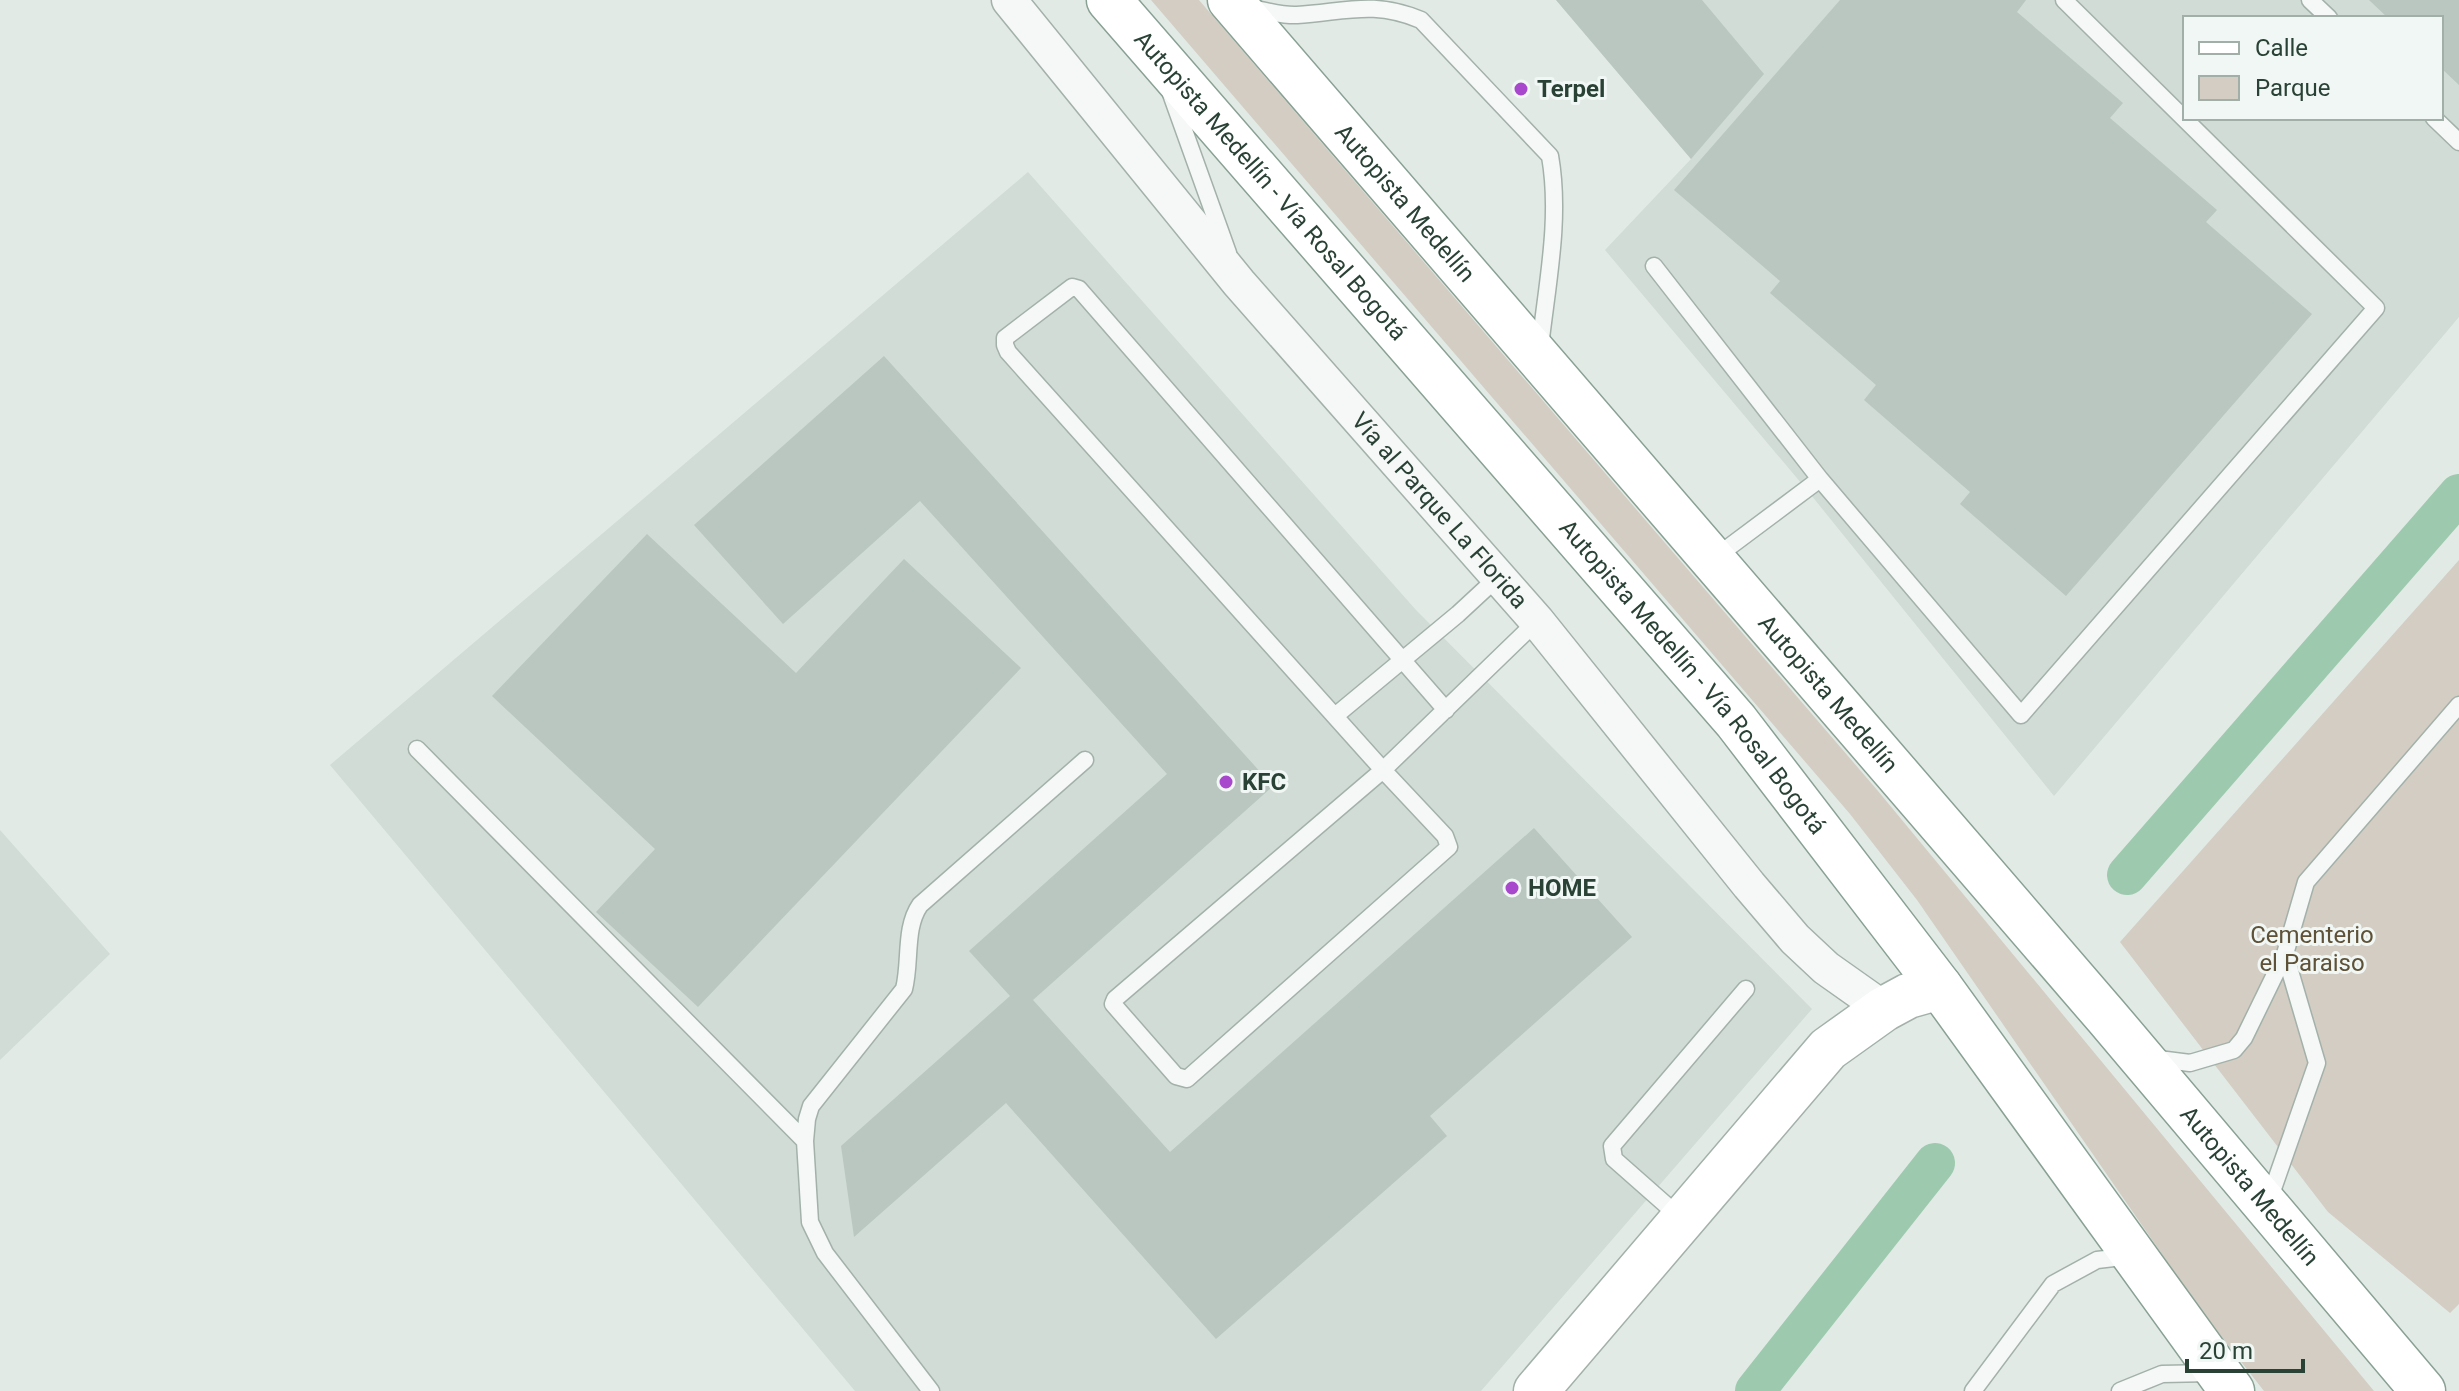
<svg xmlns="http://www.w3.org/2000/svg" width="2459" height="1391" viewBox="0 0 2459 1391" font-family="Roboto,sans-serif">
  <style>
    .built { fill: #d0dcd5; fill-rule: evenodd }
    .green { fill: #d4cdc3 }
    .lines { fill: none; stroke-linecap: round; stroke-linejoin: round }
    .canal { stroke: #9dcaae; stroke-width: 40 }
    .building { fill: #b9c7c0 }
    .lane-casing { stroke: #a3b1aa; stroke-width: 19 }
    .street-casing { stroke: #a3b1aa; stroke-width: 37 }
    .secondary-casing { stroke: #a3b1aa; stroke-width: 47 }
    .highway-casing { stroke: #89a194; stroke-width: 47 }
    .lane { stroke: #f5f8f7; stroke-width: 16 }
    .street { stroke: #f5f8f7; stroke-width: 34 }
    .secondary { stroke: #fff; stroke-width: 44 }
    .highway { stroke: #fff; stroke-width: 44 }
    .poi-dot { fill: #a849cd; stroke: #f1f7f4; stroke-width: 3 }
    .labels { text-anchor: middle; stroke-width: 6; stroke-linejoin: round; paint-order: stroke }
    .poi-label { font-size: 24px; font-weight: bold; fill: #2a4236; stroke: #f1f7f4; text-anchor: start }
    .street-label { font-size: 24px; fill: #2a4236; stroke: #f1f7f4 }
    .park-label { font-size: 24px; fill: #5e5137; stroke: #f1f7f4 }
  </style>
  <rect width="100%" height="100%" fill="#e2eae6"/>
  <path class="built" d="M1556,0H2459V317L2054,796L1807,490L1605,250L1691,159ZM2185,18H2441V118H2185Z
    M1028,172L1416,610L1812,1009L1481,1391H855L330,765Z
    M0,830L110,954L0,1060Z"/>
  <path class="green" d="M1151,0H1199L1878,791L2374,1391H2264L2202,1312L1917,900L1850,814Z
    M2459,560V1304L2450,1313L2328,1212L2120,942Z"/>
  <g class="lines">
    <path class="canal" d="M2127,875L2459,494
      M1755,1391L1935,1163"/>
  </g>
  <path class="building" d="M1556,0H1702L1764,74L1691,159Z
    M1840,0H2026L2017,12L2123,103L2110,118L2217,210L2206,222L2312,314L2066,596L1960,504L1970,492L1864,400L1876,385L1770,293L1780,281L1674,190Z
    M2369,0H2459V85L2441,68V18H2388Z
    M884,356L1273,786L1033,1000L1170,1152L1534,828L1632,937L1430,1116L1447,1136L1216,1339L1006,1103L854,1237L841,1146L1010,996L969,951L1167,774L920,501L783,624L694,525Z
    M647,534L796,673L904,559L1021,668L698,1007L596,912L655,849L492,696Z"/>
  <g class="lines">
    <g class="lane-casing">
      <path id="lane" d="M2310,0L2329,18
        M1247,7C1263,10 1281,16 1297,15C1346,12 1373,0 1421,20L1550,156C1561,218 1547,284 1540,347
        M1171,94L1228,253
        M2434,118L2459,142
        M1654,266L1820,479
        M1713,559L1820,479L2021,715L2376,308L2064,0
        M1446,710L1079,289L1072,287L1005,338V345L1008,352L1383,770L1537,621
        M1335,716L1458,614L1498,577
        M417,749L805,1141
        M1383,770L1445,836L1449,847L1187,1079L1176,1076L1113,1004L1115,999Z
        M2151,1058L2190,1063L2234,1050L2244,1038L2285,954L2306,882L2459,705
        M2268,1203L2317,1063L2285,954
        M1682,1219L1614,1159L1612,1146L1746,989
        M931,1391L825,1253L810,1222L805,1141L807,1119L811,1106L904,989C911,962 904,928 920,905L1085,760
        M1973,1391L2053,1284L2097,1260L2131,1256
        M2120,1391L2162,1374L2211,1373"/>
    </g>
    <g class="street-casing">
      <g id="street">
        <path id="s1" d="M1009,0L1239,283L1537,621L1749,885L1795,939L1826,968L1884,1009"/>
      </g>
    </g>
    <g class="secondary-casing">
      <path id="secondary" d="M1536,1391L1828,1049L1884,1009L1908,996L1940,987"/>
    </g>
    <g class="highway-casing">
      <g id="highway">
        <path id="s2" d="M1109,0L1736,721L1940,987L2232,1391"/>
        <path id="s3" d="M1230,0L2106,1016L2423,1391"/>
      </g>
    </g>
    <use href="#lane" class="lane"/>
    <use href="#street" class="street"/>
    <use href="#secondary" class="secondary"/>
    <use href="#highway" class="highway"/>
  </g>
  <g class="poi-dot">
    <circle cx="1521" cy="89" r="8"/>
    <circle cx="1226" cy="782" r="8"/>
    <circle cx="1512" cy="888" r="8"/>
  </g>
  <g class="labels">
    <g class="poi-label">
      <text x="1537" y="97">Terpel</text>
      <text x="1242" y="790">KFC</text>
      <text x="1528" y="896">HOME</text>
    </g>
    <g class="street-label">
      <text dy="8" stroke="none"><textPath href="#s2" startOffset="246">Autopista Medellín - Vía Rosal Bogotá</textPath></text>
      <text dy="8" stroke="none"><textPath href="#s3" startOffset="268">Autopista Medellín</textPath></text>
      <text dy="8" stroke="none"><textPath href="#s1" startOffset="668">Vía al Parque La Florida</textPath></text>
      <text dy="8" stroke="none"><textPath href="#s2" startOffset="894">Autopista Medellín - Vía Rosal Bogotá</textPath></text>
      <text dy="8" stroke="none"><textPath href="#s3" startOffset="916">Autopista Medellín</textPath></text>
      <text dy="8" stroke="none"><textPath href="#s3" startOffset="1564">Autopista Medellín</textPath></text>
    </g>
    <g class="park-label">
      <text x="2312" y="943">Cementerio<tspan x="2312" dy="28">el Paraiso</tspan></text>
    </g>
  </g>
  <rect x="2183" y="16" width="260" height="104" fill="#f1f7f4" stroke="#a1afa8" stroke-width="2"/>
  <rect x="2199" y="42" width="40" height="12" fill="#ffffff" stroke="#a1afa8" stroke-width="2"/>
  <text x="2255" y="56" font-size="24" fill="#2a4236">Calle</text>
  <rect x="2199" y="76" width="40" height="24" fill="#d4cdc3" stroke="#a1afa8" stroke-width="2"/>
  <text x="2255" y="96" font-size="24" fill="#2a4236">Parque</text>
  <path d="M2187 1359v12h116v-12" fill="none" stroke="#2a4236" stroke-width="4"/>
  <text x="2199" y="1359" font-size="24" fill="#2a4236" stroke="#f1f7f4" stroke-width="6" paint-order="stroke">20 m</text>
</svg>
